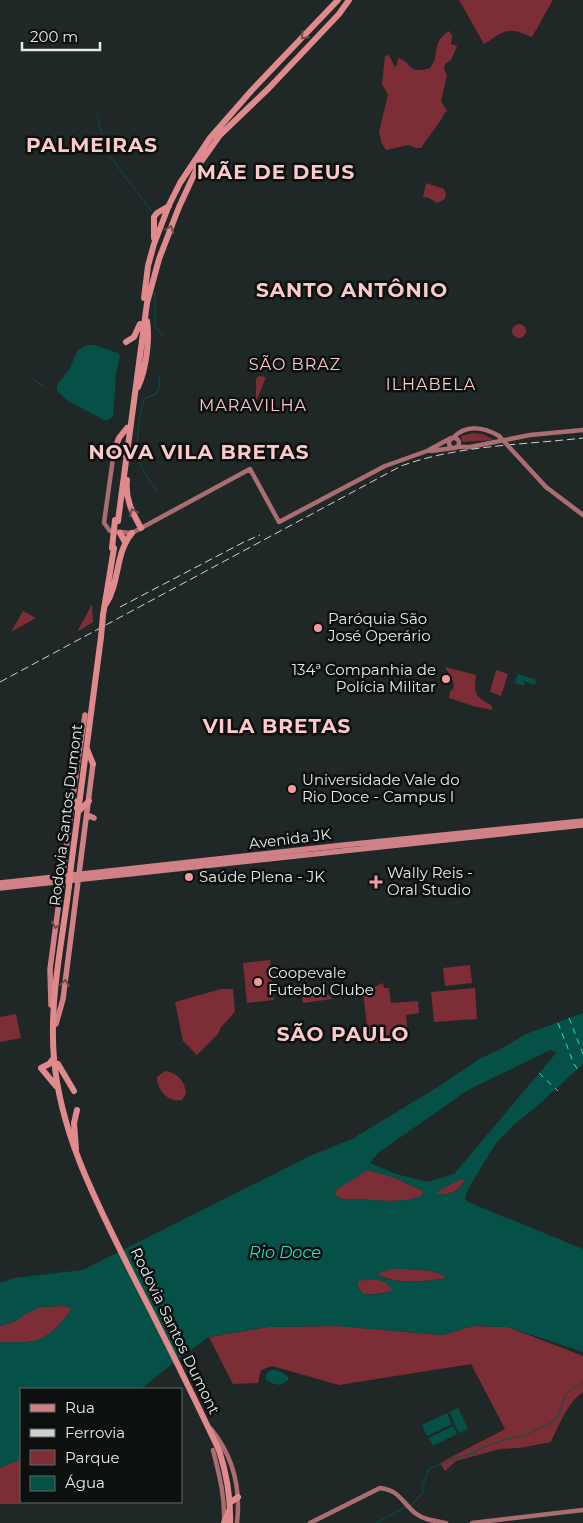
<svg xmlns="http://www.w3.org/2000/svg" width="583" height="1523" viewBox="0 0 583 1523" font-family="Montserrat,sans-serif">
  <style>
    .green { fill: #7d2d36 }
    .water { fill: #055148; fill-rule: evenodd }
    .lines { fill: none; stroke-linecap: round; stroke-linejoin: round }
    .stream { stroke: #055148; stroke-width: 1 }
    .ferry { stroke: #1fe3cb; stroke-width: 1; stroke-dasharray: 6 5; stroke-linecap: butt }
    .secondary { stroke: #aa6d71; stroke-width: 4.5 }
    .primary { stroke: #cf8185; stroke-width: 5.5 }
    .trunk { stroke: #e08a8e; stroke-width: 6 }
    .rail { stroke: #ccd3d2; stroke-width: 1; stroke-dasharray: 8 4; stroke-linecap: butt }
    .secondary-bridge { stroke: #aa6d71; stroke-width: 4.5 }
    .trunk-bridge { stroke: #e08a8e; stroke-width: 6 }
    .oneway { stroke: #764d4e }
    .oneway2 { stroke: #6e484a }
    .poi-dot { fill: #f49b9f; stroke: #0c100f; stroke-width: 2 }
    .labels { text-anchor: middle; stroke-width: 5; stroke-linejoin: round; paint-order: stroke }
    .poi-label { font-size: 15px; fill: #e5ebea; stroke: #0c100f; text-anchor: start }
    .street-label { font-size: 15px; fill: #e5ebea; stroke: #0c100f }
    .neighbourhood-label { font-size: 16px; letter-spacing: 1px; fill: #fec9cb; stroke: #0c100f }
    .water-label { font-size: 16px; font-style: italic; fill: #1fe3cb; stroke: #0c100f }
    .district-label { font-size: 20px; font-weight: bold; letter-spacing: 1px; fill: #fec9cb; stroke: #0c100f }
  </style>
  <rect width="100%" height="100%" fill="#1f2827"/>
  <path class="green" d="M459,0H553L532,37C507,26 506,30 484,44Z
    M449,31L452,35L451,44L457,46L451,60L445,64L444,69L447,75L441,101L447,111C442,115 442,120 438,124C432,132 427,139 421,148H416L408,145L386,150L381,142L379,131L388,95L382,84L385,56L389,55L395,67L397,65L398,58C413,62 406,75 430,68C442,53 429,45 449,31Z
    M426,183L444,189L446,194L445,199L437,203L429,198L423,197Z
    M512 331a7 7 0 1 1 14 0a7 7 0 1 1-14 0Z
    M259,376L266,377L256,402V379Z
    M473,433L483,434L494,440L462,442L461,436Z
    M92,604L93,622L77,632Z
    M23,611L36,618L11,632Z
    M445,667L476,675C474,696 475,695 492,706V710L473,706L449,698L450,692L454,688L453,681Z
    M496,670L508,674L501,696L490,692Z
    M270,960L274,1000L247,1003L243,963Z
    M470,965L472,983L445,986L443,968Z
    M301,980L330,996L332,999L303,1003L299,982Z
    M383,983L384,988H389L391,1003L418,1001L419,1013L406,1015L408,1038L369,1043L363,992Z
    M475,988L477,1019L434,1022L431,992Z
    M221,989H233L235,1012L221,1027L218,1034L197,1055L183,1041L175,1002Z
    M16,1014L21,1038L0,1042V1017Z
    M165,1071C178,1073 185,1081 186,1094L182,1100C168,1103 157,1090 157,1077Z
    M367,1170L393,1177L421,1190L424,1193C413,1205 373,1200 357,1199C352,1198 346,1201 341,1199C339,1198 337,1196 334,1195L337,1189Z
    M462,1179H465C460,1192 449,1196 435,1194C440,1189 455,1182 462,1179Z
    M390,1268C408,1270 432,1267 447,1278C424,1281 399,1286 377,1274Z
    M376,1279L386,1283L394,1290C383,1294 374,1295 363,1294L358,1287V1280Z
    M62,1306L72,1308C66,1319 52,1334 40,1339C32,1343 9,1343 0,1342V1326L16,1321L25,1314L40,1307Z
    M337,1326L442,1335L473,1326L508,1327L583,1356V1392C567,1403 559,1425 551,1442L519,1448L500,1449L456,1461L445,1471L440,1463L505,1429L471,1364L339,1385L272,1366L261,1370L258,1383L233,1384L209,1337L268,1327Z
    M21,1459V1501L19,1504H0V1468Z"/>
  <path class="water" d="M87,345H94L118,353L120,356L116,374L113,417L106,421L68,401L57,391V387L59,382L69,370L78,350Z
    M518,674L536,680L535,685L520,680L525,683L524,686L515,683Z
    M583,1013V1064L536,1107L516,1123L496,1143L468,1189L465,1199L468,1202L583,1249V1352L508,1327L473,1326L442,1335L337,1326L268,1327L209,1337L178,1359L141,1389H21V1459L0,1468V1342C9,1343 32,1343 40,1339C52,1334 65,1319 72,1308L62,1306L40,1307L25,1314L16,1321L0,1326V1283L14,1278L83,1270L312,1155L352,1139L436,1088L481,1058L499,1050L526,1034ZM550,1050L557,1052L454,1174L427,1182L396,1174L370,1163L378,1153L468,1090ZM368,1170L393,1177L421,1190L424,1193C413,1205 373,1200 357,1199C352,1198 346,1201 341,1199C339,1198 337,1196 334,1195L337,1189ZM462,1179L465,1180C460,1192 449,1196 436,1194C440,1189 455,1182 462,1179ZM390,1269C408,1270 432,1267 447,1278C424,1282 398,1286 377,1274ZM376,1279L386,1283L393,1290C383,1295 374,1295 363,1294L358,1287V1281Z
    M271,1370C278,1370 283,1372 288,1377V1380L280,1385L271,1383L266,1380V1374Z
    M458,1408L468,1429L459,1433L449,1412Z
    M447,1413L452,1424L427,1436L422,1425Z
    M453,1426L457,1434L433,1446L429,1438Z"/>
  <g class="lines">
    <path class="stream" d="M97,114L105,148
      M108,154L153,213
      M155,292V326L163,336
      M34,380L43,386
      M157,491C151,482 142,471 139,460C135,445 139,412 145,398L156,394L159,387V375
      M410,1506L423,1493L422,1487L429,1469L457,1457L473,1454L477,1450L506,1439L523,1436L553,1422L557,1418L566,1394L573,1388L583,1383
      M376,1523L406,1507"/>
    <path class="ferry" d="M569,1018L583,1054
      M558,1023L574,1064L578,1070
      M539,1073L558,1091"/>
    <path class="secondary" d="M453,438C466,424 484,427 499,436
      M449 443a5 5 0 1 1 10 0a5 5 0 1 1-10 0Z
      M456,447H470L530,435L583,430
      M114,451L104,523L110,531L132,533L250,469L279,522L385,466L427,451L451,438
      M431,451L453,448
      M546,487L583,515
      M211,1429C233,1456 241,1488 237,1523
      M213,1450C219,1474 225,1496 224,1520
      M310,1523L380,1488C399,1490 402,1502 415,1513C424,1520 435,1521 446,1523
      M472,1523L583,1510"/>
    <path class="primary" d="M87,818L90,816L94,818
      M0,883L344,845L583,821
      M0,888L583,825
      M51,1005L50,969L78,759L85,715
      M56,1024L63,999L93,764"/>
    <path class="trunk" d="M154,238V217L157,213L169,206
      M144,298L148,266L154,244L169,205L180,183L210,138L252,90L338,0
      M126,342L134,337L140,324
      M138,387C146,370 150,339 147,321
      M114,451L119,438L127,428
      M114,451L119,449L123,454
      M127,480C125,499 132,512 141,528
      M118,521L147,303L159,259L179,207L198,166L220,135L269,88L339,14L349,0
      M120,533L125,542
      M106,604C120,582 115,553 132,533
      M103,615L114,548
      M87,749L93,764
      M73,798L78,811
      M79,811L89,801
      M71,866L101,637
      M69,886C62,943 49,1001 54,1059C61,1137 98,1205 132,1274C162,1332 191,1391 219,1450C227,1475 231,1497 230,1523
      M54,1058L49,1064L41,1068L56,1086
      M58,1064L74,1091
      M76,1149L74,1123L77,1110
      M231,1502L238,1497
      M224,1523L229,1511"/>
    <path class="rail" d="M120,607L244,542L260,535
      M0,682L401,466C459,445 522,445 583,438"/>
    <path class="secondary-bridge" d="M499,436L546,487"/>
    <path class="trunk-bridge" d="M112,548L115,520
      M101,637L103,615
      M69,886L71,866"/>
  </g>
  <defs><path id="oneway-chevron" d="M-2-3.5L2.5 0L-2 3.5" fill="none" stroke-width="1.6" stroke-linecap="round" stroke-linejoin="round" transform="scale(1.25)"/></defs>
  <g class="oneway">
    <use href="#oneway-chevron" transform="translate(304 36) rotate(134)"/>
    <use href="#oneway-chevron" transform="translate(170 229) rotate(-69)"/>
    <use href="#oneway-chevron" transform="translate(133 512) rotate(-116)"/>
  </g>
  <g class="oneway2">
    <use href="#oneway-chevron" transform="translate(56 925) rotate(98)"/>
    <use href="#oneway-chevron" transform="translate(65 983) rotate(-82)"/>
  </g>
  <g class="poi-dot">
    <circle cx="318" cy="628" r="5"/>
    <circle cx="446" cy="679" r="5"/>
    <circle cx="292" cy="789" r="5"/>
    <circle cx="189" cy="877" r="5"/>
    <path d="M373.5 874.5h5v5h5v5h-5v5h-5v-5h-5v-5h5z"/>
    <circle cx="258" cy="982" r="5"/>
  </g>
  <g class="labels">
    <g class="poi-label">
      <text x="328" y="624">Paróquia São<tspan x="328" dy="17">José Operário</tspan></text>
      <text x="436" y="675" text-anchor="end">134ª Companhia de<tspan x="436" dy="17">Polícia Militar</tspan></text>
      <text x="302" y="785">Universidade Vale do<tspan x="302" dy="17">Rio Doce - Campus I</tspan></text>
      <text x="387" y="878">Wally Reis -<tspan x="387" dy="17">Oral Studio</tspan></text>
      <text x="199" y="882">Saúde Plena - JK</text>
      <text x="268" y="978">Coopevale<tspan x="268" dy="17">Futebol Clube</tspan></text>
    </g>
    <g class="street-label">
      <text transform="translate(66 815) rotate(-83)" y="5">Rodovia Santos Dumont</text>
      <text transform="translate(290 839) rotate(-7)" y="5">Avenida JK</text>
      <text transform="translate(175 1331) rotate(64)" y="5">Rodovia Santos Dumont</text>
    </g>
    <g class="neighbourhood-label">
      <text x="295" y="370">SÃO BRAZ</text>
      <text x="431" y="390">ILHABELA</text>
      <text x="253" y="411">MARAVILHA</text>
    </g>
    <g class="water-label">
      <text x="285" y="1258">Rio Doce</text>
    </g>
    <g class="district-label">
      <text x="92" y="152">PALMEIRAS</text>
      <text x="276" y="179">MÃE DE DEUS</text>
      <text x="352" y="297">SANTO ANTÔNIO</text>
      <text x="199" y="459">NOVA VILA BRETAS</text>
      <text x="277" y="733">VILA BRETAS</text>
      <text x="343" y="1041">SÃO PAULO</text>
    </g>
  </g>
  <rect x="20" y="1388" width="162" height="115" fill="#0c100f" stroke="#636867"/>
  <rect x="30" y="1404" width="25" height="8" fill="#cf8185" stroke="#636867"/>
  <text x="65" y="1413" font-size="15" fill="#e5ebea">Rua</text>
  <rect x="30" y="1429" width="25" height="8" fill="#ccd3d2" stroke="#636867"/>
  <text x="65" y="1438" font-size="15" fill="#e5ebea">Ferrovia</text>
  <rect x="30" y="1450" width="25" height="15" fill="#7d2d36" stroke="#636867"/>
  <text x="65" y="1463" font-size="15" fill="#e5ebea">Parque</text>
  <rect x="30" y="1476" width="25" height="15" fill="#055148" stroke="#636867"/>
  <text x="65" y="1488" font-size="15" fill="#e5ebea">Água</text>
  <path d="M22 42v8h78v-8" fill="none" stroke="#e5ebea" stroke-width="2.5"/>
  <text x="30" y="42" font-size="15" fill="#e5ebea" stroke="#0c100f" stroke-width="4" paint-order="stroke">200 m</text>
</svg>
